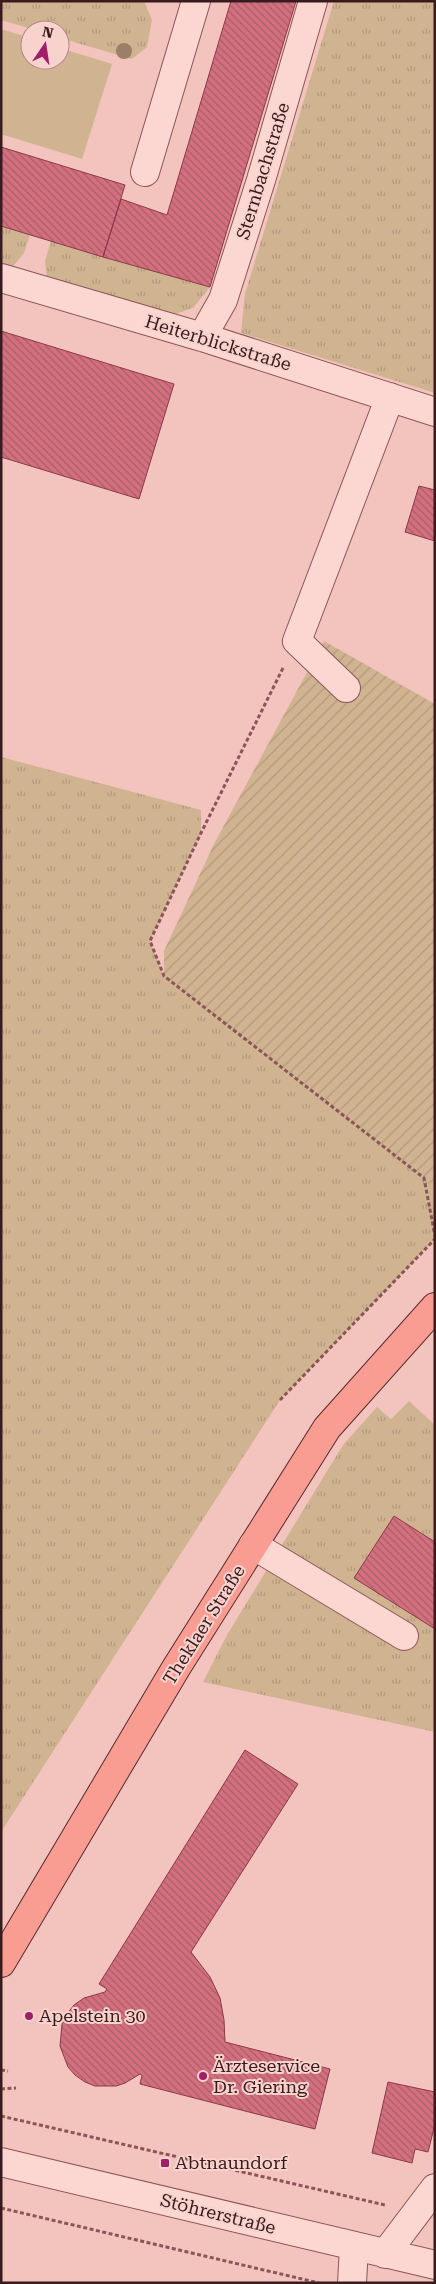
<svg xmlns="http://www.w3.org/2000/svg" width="436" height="2284" viewBox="0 0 436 2284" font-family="'Roboto Serif',serif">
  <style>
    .grass { fill: url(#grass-tufts) }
    .garden { fill: url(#garden-furrows) }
    .pitch { fill: #d0b391 }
    .building { fill: url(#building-back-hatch); stroke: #8d3848 }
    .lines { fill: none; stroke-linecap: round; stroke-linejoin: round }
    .minor-casing { stroke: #8b5557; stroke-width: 30 }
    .major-casing { stroke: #582a2f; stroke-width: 30 }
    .path { stroke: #8b5557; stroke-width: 3; stroke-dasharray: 4 2.5; stroke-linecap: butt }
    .minor { stroke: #fcd7d1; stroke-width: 28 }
    .major { stroke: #f99c91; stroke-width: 28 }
    .tree { fill: #9d7e67 }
    .poi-dot { fill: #a01f6a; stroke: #f8d3ce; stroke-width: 2 }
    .labels { text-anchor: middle; stroke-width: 4; stroke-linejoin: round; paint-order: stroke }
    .street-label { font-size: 18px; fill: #391b1e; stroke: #f8d3ce }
    .poi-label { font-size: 18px; fill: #391b1e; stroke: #f8d3ce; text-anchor: start }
  </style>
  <defs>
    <pattern id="grass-tufts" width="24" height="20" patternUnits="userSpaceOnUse" patternTransform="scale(1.25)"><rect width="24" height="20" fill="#d0b391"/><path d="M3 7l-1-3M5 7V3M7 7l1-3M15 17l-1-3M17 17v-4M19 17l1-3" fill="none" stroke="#b3997d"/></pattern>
    <pattern id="garden-furrows" width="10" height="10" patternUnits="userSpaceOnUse" patternTransform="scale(1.25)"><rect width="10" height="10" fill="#d0b391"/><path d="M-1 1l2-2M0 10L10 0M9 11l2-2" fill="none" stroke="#b3997d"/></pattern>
    <pattern id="building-back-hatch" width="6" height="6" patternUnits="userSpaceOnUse" patternTransform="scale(1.25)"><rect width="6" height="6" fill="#d37080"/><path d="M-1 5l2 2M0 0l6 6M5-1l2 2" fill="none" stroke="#ac5b68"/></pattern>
  </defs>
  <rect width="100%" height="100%" fill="#f2c4bd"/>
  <path class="grass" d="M1,1H144L152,20L147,47L132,59L60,38V30H35L1,20Z
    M334,1H435V393L241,333L245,294Z
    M1,226L30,235L24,253L11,269L1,266Z
    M51,241L210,287L193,308L167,317L47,279L45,261Z
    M1,757L201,810V833L150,941L164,976L435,1187V1239L280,1400L1,1832Z
    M409,1401L435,1425V1732L203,1682L227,1635L343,1445L377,1407L391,1419Z"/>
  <path class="garden" d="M324,641L435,704V1187L164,976V951L214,844Z"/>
  <path class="pitch" d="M1,29L30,38V60H60V48L112,64L82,159L1,134Z"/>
  <path class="building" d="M231,1H296L210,287L103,257L121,199L167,215Z
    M1,147L125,185L103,257L1,226Z
    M1,331L174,384L139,499L1,457Z
    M419,486L435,490V541L405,532Z
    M394,1516L435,1542V1629L354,1578Z
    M245,1750L298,1784L191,1952L210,1977L220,1998L224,2020L225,2042L330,2069L315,2129L140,2084L142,2075L140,2074L125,2083L116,2086H95L85,2082L75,2075L68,2067L60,2046L62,2024L67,2014L74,2005L84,1998L105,1992L107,1989L99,1984Z
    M388,2082L435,2092V2124L428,2152L415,2149L412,2163L372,2153Z"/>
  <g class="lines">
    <g class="minor-casing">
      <path id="minor" d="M145,172L196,1
        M1,278L202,337L435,412
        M202,337L223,300L261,180L313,1
        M346,688L297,641L390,397
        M253,1545L404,1636
        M1,2162L435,2265
        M385,2254L435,2188
        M352,2283L354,2247"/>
    </g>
    <g class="major-casing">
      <path id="major" d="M1,1963L176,1668L327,1428L435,1307"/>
    </g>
    <path class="path" d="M283,668L201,833L150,941L164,976L424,1178L435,1236
      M280,1400L435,1239
      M1,2070L8,2071
      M1,2089L16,2088
      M1,2116L385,2205
      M1,2208L319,2283"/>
    <use href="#minor" class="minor"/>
    <use href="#major" class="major"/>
  </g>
  <circle class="tree" cx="124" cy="51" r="8"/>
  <g class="poi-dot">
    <circle cx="29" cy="2016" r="5"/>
    <circle cx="203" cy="2076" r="5"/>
    <rect x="160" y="2158" width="10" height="10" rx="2.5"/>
  </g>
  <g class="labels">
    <g class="street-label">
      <text transform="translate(263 171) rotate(-73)" y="6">Sternbachstraße</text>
      <text transform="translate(218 343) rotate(17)" y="6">Heiterblickstraße</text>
      <text transform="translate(204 1625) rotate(-58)" y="6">Theklaer Straße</text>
      <text transform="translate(218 2214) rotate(14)" y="6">Stöhrerstraße</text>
    </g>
    <g class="poi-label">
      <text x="39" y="2022">Apelstein 30</text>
      <text x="213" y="2072">Ärzteservice<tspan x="213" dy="21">Dr. Giering</tspan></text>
      <text x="175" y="2169">Abtnaundorf</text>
    </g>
  </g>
  <rect width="436" height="2284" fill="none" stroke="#391b1e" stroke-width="5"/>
  <g transform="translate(45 45) rotate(13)"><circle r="24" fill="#f8d3ce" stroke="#ac8988"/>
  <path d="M0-4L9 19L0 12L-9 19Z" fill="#a01f6a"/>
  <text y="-8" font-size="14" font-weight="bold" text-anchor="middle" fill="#391b1e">N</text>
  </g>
</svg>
